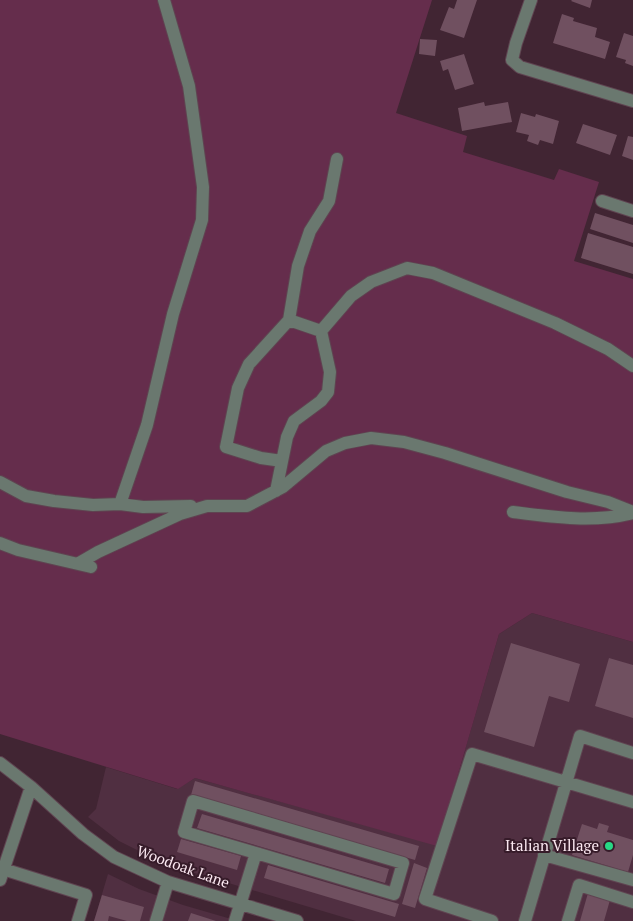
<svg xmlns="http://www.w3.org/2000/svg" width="633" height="921" viewBox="0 0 633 921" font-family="'PT Serif',serif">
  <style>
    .built { fill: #502f41 }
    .green { fill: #652d4c }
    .building { fill: #705060 }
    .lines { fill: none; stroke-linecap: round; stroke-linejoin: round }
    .minor-casing { stroke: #5f4451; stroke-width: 14 }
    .minor { stroke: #6a786f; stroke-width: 12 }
    .poi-dot { fill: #27d885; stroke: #361b29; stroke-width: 2 }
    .labels { text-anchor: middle; stroke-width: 4; stroke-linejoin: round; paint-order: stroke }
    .poi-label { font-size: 15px; fill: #fbe8f1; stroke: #361b29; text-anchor: end }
    .street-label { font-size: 15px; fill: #fbe8f1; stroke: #361b29 }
  </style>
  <rect width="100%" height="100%" fill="#412533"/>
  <path class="built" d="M532,613L633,642V921H356L195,873L159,861L119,841L88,817L96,809L106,767L177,789L195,778L437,845L499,634Z
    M108,874L139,889L183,905L238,921H94Z"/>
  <path class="green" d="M0,0H432L396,113L467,136L463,152L554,180L559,169L599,182L574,261L633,279V642L532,613L499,634L437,846L195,778L178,789L0,734Z"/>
  <path class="building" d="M457,0H477L464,38L440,30L449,7L454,9Z
    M572,0H592L590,8L571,1Z
    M562,14L574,18L573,21L597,28L595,37L610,42L605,59L553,43Z
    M624,33L633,36V66L625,63L626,60L616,57Z
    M420,39L437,40L435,56L419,54Z
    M464,54L474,84L455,90L448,69L443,71L440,61Z
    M484,102L485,106L508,102L512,122L462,131L458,108Z
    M521,113L535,117L536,114L559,121L553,144L540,140L538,145L527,141L529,135L516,132Z
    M583,124L617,135L610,155L576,143Z
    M628,136L633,137V160L622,156Z
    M595,213L633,225V243L590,229Z
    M588,233L633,247V274L581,258Z
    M511,643L580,664L569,702L549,696L534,747L484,732Z
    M609,658L633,665V718L595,706Z
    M195,781L419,846L415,860L191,795Z
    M202,814L389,869L385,883L197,828Z
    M599,823L609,826L607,832L633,840V855L628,872L572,855L582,824L597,829Z
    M181,839L241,856L237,870L177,852Z
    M414,863L427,868L415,908L402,904Z
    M268,865L399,904L395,917L264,878Z
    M588,893L610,900L604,921H580Z
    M102,895L144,907L140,921H127L109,916L108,921H94Z
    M191,913L216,921H188Z"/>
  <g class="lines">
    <g class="minor-casing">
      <path id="minor" d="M531,0L516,43L512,60L520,67L633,101
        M602,201L633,211
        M289,320L298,266L310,231L329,201L337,159
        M282,461L261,458L226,447L238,388L249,364L289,320L321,331
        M0,482L26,496L54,501L93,505L120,504L143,507L191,506
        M276,491L287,437L294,421L321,401L328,392L330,372L321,331L351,296L371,282L407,268L433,273L555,323L608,349L633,366
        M120,504L147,425L173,314L202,220L203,187L189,86L164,0
        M513,512C552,517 594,523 633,513
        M0,543L18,550L91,567
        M79,563L98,552L180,514L207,506H247L283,487L326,451L345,443L371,438L404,442L445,453L567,492L608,502L633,512
        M0,763L31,787L83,834L114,857L168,882L297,921
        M544,855L633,880
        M3,869L86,895L78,921
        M0,880L31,787
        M156,921L168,882
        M235,921L256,853L394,894L403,863L193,801L184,832L256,853
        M492,921L425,899L472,754L633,802
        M525,921L580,736L633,753
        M568,921L579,885L633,902"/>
    </g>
    <use href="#minor" class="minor"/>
  </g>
  <circle class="poi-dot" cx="609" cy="846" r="5"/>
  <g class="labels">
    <g class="poi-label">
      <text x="599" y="851">Italian Village</text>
    </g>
    <g class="street-label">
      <text transform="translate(183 867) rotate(20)" y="5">Woodoak Lane</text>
    </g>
  </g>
</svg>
